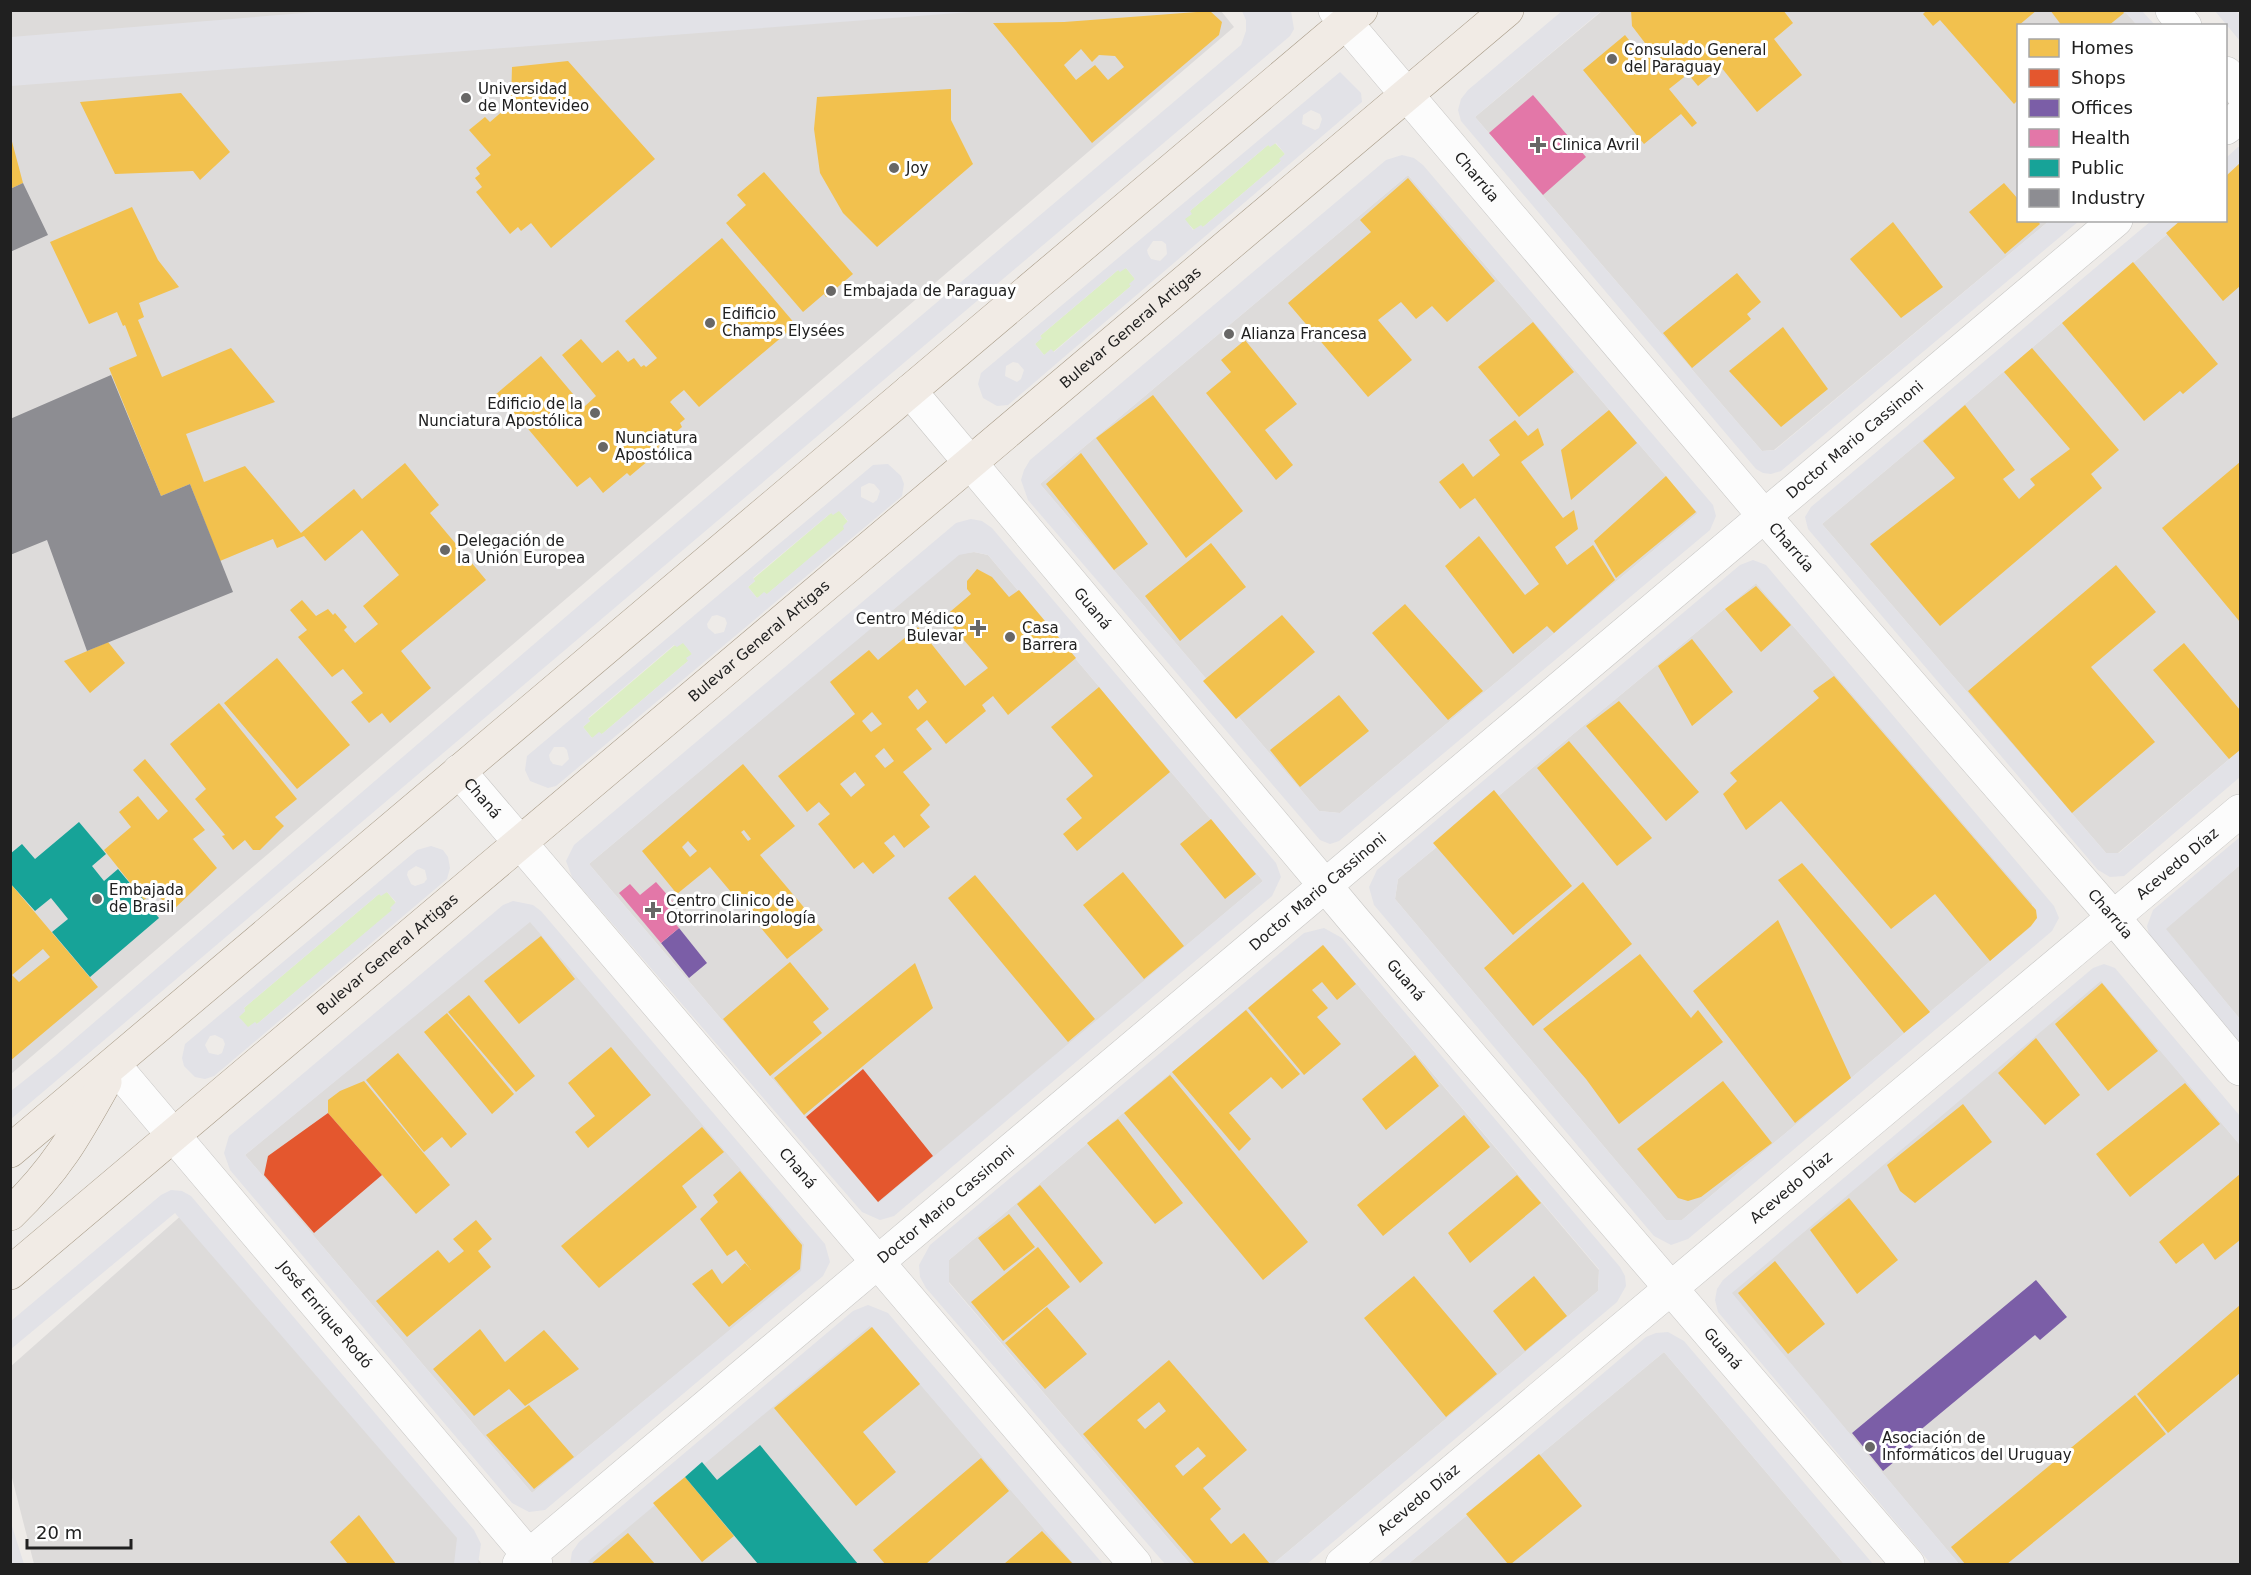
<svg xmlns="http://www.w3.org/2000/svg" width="2251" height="1575" viewBox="0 0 2251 1575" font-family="'DejaVu Sans',sans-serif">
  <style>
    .residential { fill: #dddbda }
    .grass { fill: #dceec4 }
    .plaza { fill: #e2e2e7; fill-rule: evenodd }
    .homes { fill: #f2c14e; fill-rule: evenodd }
    .shops { fill: #e4572e }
    .offices { fill: #7b5ea7 }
    .health { fill: #e377a8 }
    .public { fill: #17a398 }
    .industry { fill: #8d8d92 }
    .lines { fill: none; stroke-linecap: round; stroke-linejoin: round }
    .minor-casing { stroke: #c7c6c4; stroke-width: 34 }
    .major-casing { stroke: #a59884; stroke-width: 34 }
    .minor { stroke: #fcfcfc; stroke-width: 33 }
    .major { stroke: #f1ebe5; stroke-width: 33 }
    .poi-dot { fill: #686766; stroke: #fff; stroke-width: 2 }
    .labels { text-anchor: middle; stroke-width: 6; stroke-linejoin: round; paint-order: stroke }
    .poi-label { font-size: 15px; fill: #202020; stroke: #fff; text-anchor: start }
    .street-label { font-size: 15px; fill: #202020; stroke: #fff }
  </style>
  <rect width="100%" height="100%" fill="#eeebe8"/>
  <path class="residential" d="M2124,10L2137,25L2018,26V220L2049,221L1774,450L1762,451L1475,117L1602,11Z
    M11,11H1221L1234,27L11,1074Z
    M2240,172V750L2118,853H2106L1822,524L2183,221L2226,220V185Z
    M1408,175L1698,513L1340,813L1319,811L1040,484Z
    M974,552L988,555L1263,881L879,1204L589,864L959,554Z
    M1756,583L2032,903L2031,927L1682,1220H1666L1395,899L1398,879Z
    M2240,865V1019L2165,929Z
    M530,921L804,1244L802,1271L532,1493L245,1155Z
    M1323,944L1599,1270L1598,1291L1273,1564H1190L949,1282V1260Z
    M2101,980L2240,1145V1564H1959L1731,1293Z
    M184,1213L482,1564H34L11,1474L10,1367Z
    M870,1325L1074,1564H590L587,1561Z
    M1664,1352L1844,1564H1408Z"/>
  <path class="grass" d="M1275,143L1285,154L1281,161L1203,227L1194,230L1184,219L1191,214L1190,211L1268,145Z
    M1126,268L1135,279L1131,286L1053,352L1044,355L1035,344L1041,338L1040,336L1118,270Z
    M839,510L848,522L845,529L766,595L757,598L748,587L755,581L753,579L831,513Z
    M683,642L692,654L688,661L602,734L592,738L583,727L590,721L588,719L675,645Z
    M387,892L396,903L393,910L257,1024L248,1028L238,1017L245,1011L244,1008L379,894Z"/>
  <path class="plaza" d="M340,10H983V11L11,86V37Z
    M1242,11H1291L1294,29L1290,36L11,1119V1091L55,1056L597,590L1241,45L1246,31V20Z
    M1562,11H1601L1475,117L1762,451L1775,450L2049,221H2079L1781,471L1771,474L1763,473L1756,469L1461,121L1458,110L1461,99L1468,90Z
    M2124,11H2142L2155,25H2137Z
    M2215,11H2236L2240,15V41Z
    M1340,72L1361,93L1362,102L1008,405L997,406L983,398L978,384L981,373ZM1311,110L1320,114L1322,119L1319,128L1315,130L1302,124L1303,115ZM1276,143L1285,154L1279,159L1281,161L1203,227L1201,225L1193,230L1185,219L1192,214L1190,211L1268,145L1270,147ZM1153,241H1162L1166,244L1167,254L1160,261L1151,259L1148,254L1147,250ZM1126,268L1135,279L1129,284L1131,286L1054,352L1051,349L1044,355L1035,344L1042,338L1040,336L1118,270L1120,272ZM1013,362L1018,363L1024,370L1021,379L1017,382L1005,376L1006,366Z
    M2238,147H2240V172L2226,185V158Z
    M1402,155L1414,158L1423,165L1713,505L1716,516L1710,530L1339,841L1330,844L1320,840L1028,500L1021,480L1024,470L1030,460L1386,160ZM1408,175L1698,513L1340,813L1319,811L1040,484Z
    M2151,221H2183L1822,524L2106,853H2119L2240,750V777L2124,876L2110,877L2098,870L1808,529L1805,517L1811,507Z
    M888,464L901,476L904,484L902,496L556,786L548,788L530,781L525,770L527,756L873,465ZM869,483L874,484L880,491L877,500L873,503L861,497V487ZM839,511L848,521L843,526L844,529L767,594L764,592L757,598L748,587L755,581L753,578L831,513L833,515ZM717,615L725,618L727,623L724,632L715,634L708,628L707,624L712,616ZM683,643L692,654L686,658L688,661L602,734L599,732L592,738L583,727L590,721L588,718L674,645L677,647ZM554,747H564L567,750L569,759L562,766L553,764L550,760L549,755Z
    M971,519L982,521L992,528L1276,863L1281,877L1272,896L894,1216L880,1220L862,1212L572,877L566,861L574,845L956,523ZM974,552L988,555L1263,881L878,1203L589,864L959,555Z
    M1753,560L1766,565L2054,906L2059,918L2052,931L1688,1239L1671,1245L1654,1236L1374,905L1369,887L1377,870L1740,565ZM1756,583L2032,903L2031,927L1682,1220H1666L1395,899L1398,879Z
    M2240,837V865L2166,929L2240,1019V1047L2150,939L2147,926L2153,910Z
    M431,846L443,850L448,857L450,868L447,879L214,1076L205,1079L195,1077L184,1066L182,1058L185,1044L417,850ZM416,866L425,870L427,879L424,883L415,886L411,884L407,875L408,871ZM387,892L396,902L390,908L392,910L257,1024L255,1022L248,1027L239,1017L245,1011L244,1008L379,894L381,896ZM215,1035L223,1039L225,1044L222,1053L218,1055L209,1053L205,1045L210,1036Z
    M513,901L533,905L541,911L825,1244L830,1262L823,1276L545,1510L529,1512L512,1503L230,1170L224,1153L229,1136L503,905ZM530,922L804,1244L801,1271L532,1493L245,1155Z
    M1324,928L1342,938L1620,1267L1625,1276L1626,1286L1617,1302L1307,1564H1273L1598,1291L1599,1269L1323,944L949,1260V1283L1190,1564H1165L926,1288L920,1277L919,1265L930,1245L1304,933Z
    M2104,964L2115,968L2240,1116V1145L2101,981L1732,1293L1959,1564H1931L1718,1312L1715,1300L1717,1289L1723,1280L2093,968Z
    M171,1190L182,1191L191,1196L474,1530L481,1544L478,1564H454L457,1538L175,1213L11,1349V1321L161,1195Z
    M868,1305L888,1313L1103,1564H1074L870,1326L588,1561L590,1564H570L572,1552L579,1542L853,1311Z
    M1668,1332L1684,1341L1873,1564H1844L1664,1352L1408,1564H1378L1646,1337L1656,1333Z
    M10,1523H11L24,1564H11Z"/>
  <path class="homes" d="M1631,10H1783L1793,23L1774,39L1802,75L1757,112L1721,67L1698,86L1688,74L1669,89L1697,123L1692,127L1681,114L1644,144L1583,70L1625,35L1637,50L1645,43L1632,26Z
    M1927,10H2037L2018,26V100L2014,104L1940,20L1933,26L1923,14Z
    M2050,10H2122L2124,13L2108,26H2062Z
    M1210,11L1222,22L1219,35L1092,143L993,23L1064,22ZM1081,49L1092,62L1099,55L1115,56L1124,67L1108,80L1095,65L1076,80L1064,65Z
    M568,61L655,159L551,248L531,223L521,231L518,227L510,234L476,192L482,187L475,178L480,174L476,168L491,155L469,130L485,117L490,122L511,104L512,67Z
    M951,89V120L973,164L877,247L843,213L820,173L814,129L817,97Z
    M181,93L230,152L200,180L193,171L115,174L80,102Z
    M10,134L23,183L10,189Z
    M2240,163V286L2223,301L2166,233L2181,220H2226V176Z
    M764,172L853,274L826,297L824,294L803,312L726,223L746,205L737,195Z
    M1408,178L1495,281L1447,322L1432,306L1416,319L1401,302L1378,320L1412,360L1368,397L1288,303L1371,232L1360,220Z
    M2004,183L2018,199V220H2037L2040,224L2005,254L1969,212Z
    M132,207L158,260L179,287L139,303L144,317L138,320L162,377L231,348L275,402L186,434L204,482L245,466L301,533L354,489L362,499L405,463L439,505L430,513L486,580L401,651L431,688L390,723L382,713L369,723L351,702L363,693L343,669L332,677L298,637L307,630L290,610L302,600L316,616L328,609L333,615L335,613L347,627L344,630L355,643L378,624L363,606L399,575L362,530L325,561L304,536L277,548L273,539L220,561L190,484L161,496L109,368L137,356L125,325L123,326L117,312L89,324L50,242Z
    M1893,222L1943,287L1901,318L1850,259Z
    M722,238L796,325L699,407L684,390L673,399L670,402L685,419L680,423L682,427L658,447L661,450L630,476L627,473L603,493L590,477L577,487L524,424L522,427L495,395L541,356L584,407L596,396L562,355L581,339L602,363L618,350L628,362L634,358L641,367L644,365L646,367L657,358L625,321Z
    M2133,262L2218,364L2183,394L2180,391L2144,421L2062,323Z
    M1737,273L1761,302L1747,314L1751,319L1692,368L1663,333Z
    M1533,322L1574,372L1519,417L1478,367Z
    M1783,327L1828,389L1781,427L1729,371Z
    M1245,340L1297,404L1265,430L1293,465L1276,480L1206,393L1231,372L1221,360Z
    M2032,348L2119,450L2091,474L2102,488L1940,626L1870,544L1955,478L1923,441L1965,405L2015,470L2003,479L2019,499L2035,485L2030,479L2070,449L2004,372Z
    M1153,395L1243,511L1186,558L1096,438Z
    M1609,410L1637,443L1571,500L1561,450Z
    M1515,420L1528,436L1538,428L1544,445L1521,462L1563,518L1574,510L1578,529L1555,547L1567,565L1593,545L1615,580L1554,633L1547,626L1513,654L1445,566L1479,536L1525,595L1539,584L1475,498L1460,509L1439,482L1463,463L1473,477L1500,455L1489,440Z
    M1081,453L1148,544L1114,570L1046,484Z
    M2240,462V622L2162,528Z
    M1666,476L1696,512L1616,578L1594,541Z
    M1211,543L1246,587L1180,641L1145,596Z
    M2116,565L2156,612L2091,667L2155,742L2072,813L1968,691Z
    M977,569L992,577L1009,597L1019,590L1076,658L1008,715L993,696L982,705L986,711L946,744L927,720L916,729L932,749L903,772L930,805L920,815L930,827L904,848L894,835L884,843L895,856L873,874L863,862L854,869L818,824L830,814L819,802L807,812L778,776L855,714L830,682L869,650L878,660L918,627L965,686L988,668L944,617L971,594L967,589V581ZM917,689L927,702L918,710L908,697ZM872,712L882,724L871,732L862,721ZM884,748L894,761L885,768L875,756ZM855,772L865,785L851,797L840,784Z
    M1756,586L1791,625L1761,652L1725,609Z
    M1405,604L1483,691L1448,720L1372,633Z
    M1282,615L1315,652L1236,719L1203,681Z
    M1692,639L1733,692L1692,726L1658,666Z
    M108,642L125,663L90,693L64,661Z
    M2184,643L2240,710V750L2229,759L2153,670Z
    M277,658L350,745L297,789L224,703Z
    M1834,676L2036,910L2037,918L2031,926L1990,961L1935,894L1891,929L1781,801L1746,830L1723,794L1737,781L1730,773L1819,698L1813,691Z
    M1099,687L1170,772L1077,851L1063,834L1082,818L1066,799L1093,776L1051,727Z
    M1339,695L1369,731L1300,787L1270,750Z
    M1619,701L1699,792L1666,821L1586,726Z
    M219,703L297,799L275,817L284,826L260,850H253L245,840L233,850L222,836L225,835L195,799L206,789L170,744Z
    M1569,741L1652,838L1617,866L1537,768Z
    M145,759L205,830L193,839L217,868L172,911L154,891L144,900L104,850L131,827L119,812L138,796L158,820L168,811L133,770Z
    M743,764L795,826L760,855L823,930L787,959L710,867L677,894L642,851ZM744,830L751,839L748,841L741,832ZM688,841L697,851L690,857L682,847Z
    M1494,790L1572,886L1513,935L1433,843Z
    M1211,819L1256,874L1225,899L1180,844Z
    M1802,863L1930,1012L1904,1033L1778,880Z
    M1123,872L1184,946L1144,979L1083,905Z
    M975,875L1095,1019L1068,1042L948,898Z
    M1583,882L1632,944L1533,1026L1484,968Z
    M10,883L98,987L10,1061ZM43,949L50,957L19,982L12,975Z
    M1778,920L1851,1078L1795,1123L1693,991Z
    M541,936L575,979L519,1024L484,981Z
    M1323,945L1356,984L1337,1000L1322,982L1312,990L1328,1008L1317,1017L1341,1044L1304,1075L1248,1008Z
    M1640,954L1691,1018L1698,1010L1723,1042L1619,1124L1586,1079L1543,1029Z
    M790,962L829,1009L813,1022L822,1033L770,1076L723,1019Z
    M915,963L933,1008L804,1115L774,1078Z
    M2102,983L2158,1051L2108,1091L2055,1024Z
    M469,995L535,1076L516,1092L448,1012Z
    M1246,1010L1300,1074L1282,1089L1271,1077L1229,1113L1251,1139L1239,1151L1172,1072Z
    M447,1013L514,1094L492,1114L424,1032Z
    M2036,1038L2080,1095L2045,1125L1998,1073Z
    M611,1047L651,1095L588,1148L575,1132L595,1116L568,1083Z
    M398,1053L467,1134L451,1148L442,1137L424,1152L366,1080Z
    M1415,1055L1439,1086L1386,1130L1362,1099Z
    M1170,1075L1308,1242L1263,1280L1124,1113Z
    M364,1081L450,1185L416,1214L328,1113V1100L340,1091Z
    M1723,1081L1772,1143L1701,1197L1688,1201L1678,1198L1637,1149Z
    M2185,1083L2220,1124L2130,1197L2096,1154Z
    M1963,1104L1992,1142L1915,1203L1900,1191L1887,1165Z
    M1464,1115L1490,1147L1383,1236L1357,1205Z
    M1118,1119L1183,1203L1155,1224L1087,1143Z
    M702,1127L724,1152L682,1186L697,1207L599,1288L561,1246Z
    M740,1171L802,1245L800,1269L729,1327L692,1284L712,1269L722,1284L745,1263L751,1270L736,1250L727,1256L700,1219L718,1202L713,1195Z
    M2240,1174V1240L2215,1260L2203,1243L2176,1264L2159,1242Z
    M1517,1175L1541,1203L1470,1263L1448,1233Z
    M1040,1185L1103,1263L1080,1283L1017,1204Z
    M1849,1198L1898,1260L1857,1294L1810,1230Z
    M1009,1214L1035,1247L1004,1271L978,1238Z
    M476,1220L492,1239L478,1251L491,1267L407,1337L376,1301L438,1250L449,1263L464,1251L453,1239Z
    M1038,1247L1070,1287L1003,1341L971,1302Z
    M1775,1261L1825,1324L1788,1354L1738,1293Z
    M1414,1276L1497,1374L1446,1417L1364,1318Z
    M1534,1276L1567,1316L1525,1351L1493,1311Z
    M2240,1305V1373L2168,1433L2137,1394Z
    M1047,1307L1087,1354L1045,1389L1005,1343Z
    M872,1327L920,1384L863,1432L896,1472L856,1506L774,1408Z
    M480,1329L505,1362L544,1330L579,1369L525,1406L509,1389L474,1416L433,1369Z
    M1169,1360L1247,1450L1203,1488L1221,1509L1210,1519L1231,1544L1244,1533L1270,1564H1195L1083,1434ZM1159,1402L1166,1411L1145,1429L1137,1420ZM1198,1447L1206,1456L1183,1476L1175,1466Z
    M2135,1395L2166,1434L2007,1564H1965L1951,1547Z
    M529,1405L574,1457L534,1489L486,1435Z
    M1539,1454L1582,1506L1511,1564H1508L1466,1514Z
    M981,1458L1009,1491L926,1564H885L873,1550Z
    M685,1477L734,1536L702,1562L653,1503Z
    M359,1515L396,1564H348L330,1542Z
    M1042,1531L1073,1564H1004Z
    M628,1533L655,1564H591Z"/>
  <path class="shops" d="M863,1069L933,1156L878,1202L806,1117Z
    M328,1113L382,1175L314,1233L264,1175L268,1156Z"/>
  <path class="offices" d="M679,928L707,963L689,978L661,943Z
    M2036,1280L2067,1317L2040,1340L2035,1335L1918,1432L1923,1438L1883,1471L1852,1433Z"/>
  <path class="health" d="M1533,95L1586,157L1543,195L1489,133Z
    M656,882L677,906L667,914L679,928L661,943L619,893L630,884L640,895Z"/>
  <path class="public" d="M79,822L106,854L92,866L104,881L118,869L159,918L90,977L52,932L68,919L51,898L35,911L10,883V854L22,844L35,859Z
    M760,1445L858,1564H758L685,1477L702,1462L717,1480Z"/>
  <path class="industry" d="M23,183L48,235L10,252V189Z
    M111,375L161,496L190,484L233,592L87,651L47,540L10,555V419Z"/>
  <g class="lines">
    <g class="minor-casing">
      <g id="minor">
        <path id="s1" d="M1335,10L1765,517L2114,918L2240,1069"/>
        <path d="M2172,10L2185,26"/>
        <path d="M2226,73L2240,91"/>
        <path d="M2226,128L2240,116"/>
        <path id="s2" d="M910,391L1354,920L1908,1564"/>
        <path id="s3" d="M459,771L1135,1564"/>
        <path id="s4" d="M114,1065L536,1564"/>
        <path id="s5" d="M519,1564L2116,220"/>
        <path id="s6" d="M1342,1564L2240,811"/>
      </g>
    </g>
    <g class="major-casing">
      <g id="major">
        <path d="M10,1151L1361,10"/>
        <path d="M10,1214C56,1170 75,1136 105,1082"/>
        <path id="s7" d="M10,1273L1507,10"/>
      </g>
    </g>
    <use href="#minor" class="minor"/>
    <use href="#major" class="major"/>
  </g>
  <g class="poi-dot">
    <circle cx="1612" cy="59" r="6"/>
    <circle cx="466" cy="98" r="6"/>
    <path d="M1535 136h6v6h6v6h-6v6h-6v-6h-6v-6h6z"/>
    <circle cx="894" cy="168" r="6"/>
    <circle cx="831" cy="291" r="6"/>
    <circle cx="710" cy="323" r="6"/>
    <circle cx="1229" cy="334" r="6"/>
    <circle cx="595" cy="413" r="6"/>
    <circle cx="603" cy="447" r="6"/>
    <circle cx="445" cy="550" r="6"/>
    <path d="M975 619h6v6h6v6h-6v6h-6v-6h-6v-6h6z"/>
    <circle cx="1010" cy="637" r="6"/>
    <circle cx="97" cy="899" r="6"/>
    <path d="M650 901h6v6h6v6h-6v6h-6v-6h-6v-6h6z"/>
    <circle cx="1870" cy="1447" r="6"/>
  </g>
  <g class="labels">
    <g class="poi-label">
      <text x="1624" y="55">Consulado General<tspan x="1624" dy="17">del Paraguay</tspan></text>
      <text x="478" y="94">Universidad<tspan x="478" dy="17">de Montevideo</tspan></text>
      <text x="1552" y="150">Clinica Avril</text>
      <text x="906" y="173">Joy</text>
      <text x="843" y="296">Embajada de Paraguay</text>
      <text x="722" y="319">Edificio<tspan x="722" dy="17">Champs Elysées</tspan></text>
      <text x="1241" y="339">Alianza Francesa</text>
      <text x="583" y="409" text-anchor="end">Edificio de la<tspan x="583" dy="17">Nunciatura Apostólica</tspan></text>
      <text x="615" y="443">Nunciatura<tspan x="615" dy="17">Apostólica</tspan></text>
      <text x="457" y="546">Delegación de<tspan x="457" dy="17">la Unión Europea</tspan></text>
      <text x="964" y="624" text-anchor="end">Centro Médico<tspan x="964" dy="17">Bulevar</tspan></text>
      <text x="1022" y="633">Casa<tspan x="1022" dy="17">Barrera</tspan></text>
      <text x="109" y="895">Embajada<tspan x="109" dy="17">de Brasil</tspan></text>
      <text x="666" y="906">Centro Clinico de<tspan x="666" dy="17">Otorrinolaringología</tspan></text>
      <text x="1882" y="1443">Asociación de<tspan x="1882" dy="17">Informáticos del Uruguay</tspan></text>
    </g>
    <g class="street-label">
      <text dy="5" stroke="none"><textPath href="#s1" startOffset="219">Charrúa</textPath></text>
      <text dy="5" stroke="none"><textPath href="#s7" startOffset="1466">Bulevar General Artigas</textPath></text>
      <text dy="5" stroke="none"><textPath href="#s5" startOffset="1746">Doctor Mario Cassinoni</textPath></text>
      <text dy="5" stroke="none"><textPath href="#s1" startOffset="705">Charrúa</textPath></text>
      <text dy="5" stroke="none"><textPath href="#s2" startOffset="284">Guaná</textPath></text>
      <text dy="5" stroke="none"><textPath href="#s7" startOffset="980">Bulevar General Artigas</textPath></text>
      <text dy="5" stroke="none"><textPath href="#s3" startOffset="36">Chaná</textPath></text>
      <text dy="5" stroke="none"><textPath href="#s6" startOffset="1090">Acevedo Díaz</textPath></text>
      <text dy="5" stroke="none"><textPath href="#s5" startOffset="1044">Doctor Mario Cassinoni</textPath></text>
      <text dy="5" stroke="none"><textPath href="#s1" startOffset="1191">Charrúa</textPath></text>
      <text dy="5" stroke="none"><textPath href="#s7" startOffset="494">Bulevar General Artigas</textPath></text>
      <text dy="5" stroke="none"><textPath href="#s2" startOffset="770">Guaná</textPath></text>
      <text dy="5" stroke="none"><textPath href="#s3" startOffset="522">Chaná</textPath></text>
      <text dy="5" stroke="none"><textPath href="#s6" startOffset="586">Acevedo Díaz</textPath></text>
      <text dy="5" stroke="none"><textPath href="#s5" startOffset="558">Doctor Mario Cassinoni</textPath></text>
      <text dy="5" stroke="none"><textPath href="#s4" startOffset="327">José Enrique Rodó</textPath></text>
      <text dy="5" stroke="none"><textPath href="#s2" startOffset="1256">Guaná</textPath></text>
      <text dy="5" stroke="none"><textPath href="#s6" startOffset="100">Acevedo Díaz</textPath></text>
    </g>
  </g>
  <rect width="2251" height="1575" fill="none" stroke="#202020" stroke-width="24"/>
  <rect x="2017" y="24" width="210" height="198" fill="#ffffff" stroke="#a6a6a6" stroke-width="1.5"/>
  <rect x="2029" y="39" width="30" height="18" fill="#f2c14e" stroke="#a6a6a6" stroke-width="1.5"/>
  <text x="2071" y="54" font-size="18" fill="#202020">Homes</text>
  <rect x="2029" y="69" width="30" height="18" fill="#e4572e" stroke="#a6a6a6" stroke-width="1.5"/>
  <text x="2071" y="84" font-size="18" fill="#202020">Shops</text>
  <rect x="2029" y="99" width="30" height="18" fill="#7b5ea7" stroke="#a6a6a6" stroke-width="1.5"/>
  <text x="2071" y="114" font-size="18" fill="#202020">Offices</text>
  <rect x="2029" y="129" width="30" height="18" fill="#e377a8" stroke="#a6a6a6" stroke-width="1.5"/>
  <text x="2071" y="144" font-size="18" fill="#202020">Health</text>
  <rect x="2029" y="159" width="30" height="18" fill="#17a398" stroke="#a6a6a6" stroke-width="1.5"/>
  <text x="2071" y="174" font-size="18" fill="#202020">Public</text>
  <rect x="2029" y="189" width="30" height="18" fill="#8d8d92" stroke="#a6a6a6" stroke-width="1.5"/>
  <text x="2071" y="204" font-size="18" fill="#202020">Industry</text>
  <path d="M27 1539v9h104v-9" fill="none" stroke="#202020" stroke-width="3"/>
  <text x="36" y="1539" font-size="18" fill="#202020" stroke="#ffffff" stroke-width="4.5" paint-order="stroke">20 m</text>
</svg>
